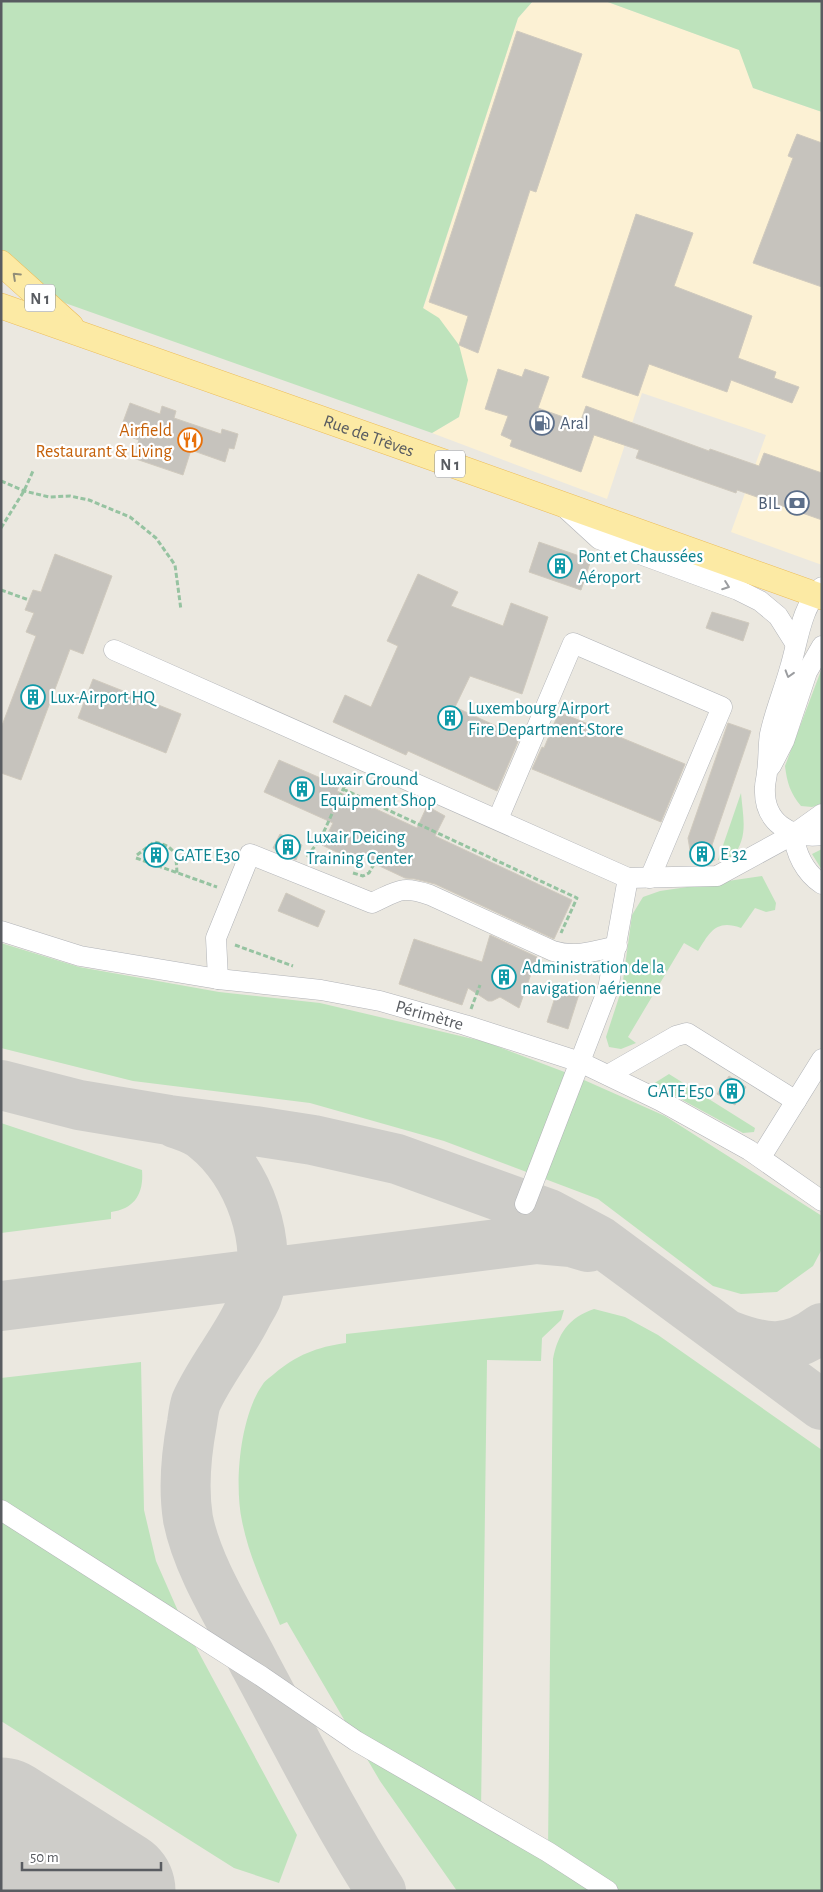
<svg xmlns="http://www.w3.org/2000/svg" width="823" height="1892" viewBox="0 0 823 1892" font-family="'Alegreya Sans',sans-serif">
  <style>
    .commercial { fill: #fcf1d4 }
    .green { fill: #bee3bc }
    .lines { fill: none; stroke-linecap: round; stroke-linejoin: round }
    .taxiway { stroke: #cecdc9; stroke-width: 50 }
    .runway { stroke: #cecdc9; stroke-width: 125 }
    .building { fill: #c6c3bd; stroke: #d0cabe }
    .minor-casing { stroke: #b1b3b7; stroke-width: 21 }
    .major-casing { stroke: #ecbc58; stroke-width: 26 }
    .path { stroke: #96c3a1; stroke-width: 3; stroke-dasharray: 5 2.5; stroke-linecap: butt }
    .minor { stroke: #fff; stroke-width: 20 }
    .major { stroke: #fceaa4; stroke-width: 25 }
    .oneway { stroke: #928e78 }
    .oneway2 { stroke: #9b9da0 }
    .labels { text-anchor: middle; stroke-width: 4.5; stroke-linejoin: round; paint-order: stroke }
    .shield { fill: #fff; stroke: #8b8d90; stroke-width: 1 }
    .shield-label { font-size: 16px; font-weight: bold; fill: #595c61 }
    .service-label { font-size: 18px; fill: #4e5e75; stroke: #fff; text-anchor: start }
    .food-label { font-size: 18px; fill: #c56008; stroke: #fff; text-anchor: end }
    .street-label { font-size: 18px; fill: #595c61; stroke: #fff }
    .culture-label { font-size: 18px; fill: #0d838f; stroke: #fff; text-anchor: start }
  </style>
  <rect width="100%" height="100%" fill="#ebe8e0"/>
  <path class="commercial" d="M533,1H605L740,50L753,88L822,112V565L731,532L766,435L642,393L607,499L432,433L459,417L423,309L518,18Z"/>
  <path class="green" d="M1,1H533L518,18L423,308L439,318L459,345L468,380L459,417L432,433L65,303L1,253Z
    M605,1H822V112L753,88L739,50Z
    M822,668V804L812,807L801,806C790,793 787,782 785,766Z
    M741,793C743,818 749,837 732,858L718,860Z
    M822,849V870L812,854Z
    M762,876L776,903L775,910L766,912L755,908L741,928C716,919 710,932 698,951L684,943L628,1037L636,1043L621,1049L609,1047L606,1037L622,988L632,915L643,897L660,891Z
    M1,943L79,967L219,992L320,1003L486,1042L575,1076L665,1116L822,1216V1249L813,1266L777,1292L741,1294L713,1286L598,1199L444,1141L310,1103L133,1081L1,1048Z
    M669,1074L755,1128L754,1132L743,1133L653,1084Z
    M1,1123L142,1170C144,1193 135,1209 111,1212V1219L1,1233Z
    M594,1309L625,1317L658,1335L822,1450V1891H457L380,1781L287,1622L280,1625C266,1592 249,1557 242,1521C234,1484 240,1416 263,1384C265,1381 270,1377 274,1374C296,1355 317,1347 346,1343V1334L564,1310L561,1320L542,1338L541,1361L487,1360L481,1812L548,1852L553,1359C558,1334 568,1318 594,1309Z
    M141,1362L144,1510L156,1561L185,1627L297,1835L279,1883L234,1868L1,1721V1378Z"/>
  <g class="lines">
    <path class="taxiway" d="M1,1085L79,1105L169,1120L255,1131L313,1140L397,1159L549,1214L598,1240L822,1405
      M175,1123C186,1127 197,1130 206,1138C248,1171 275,1244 257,1296C255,1302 250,1309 247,1315C232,1345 210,1371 196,1402C194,1408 193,1416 192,1423C186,1455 183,1487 188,1519C198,1569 232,1620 255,1665C296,1741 334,1818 381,1891
      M1,1306L537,1239L571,1242L588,1247
      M728,1335C764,1349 789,1353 822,1328
      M22,1833L127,1891"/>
    <path class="runway" d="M1,1820L113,1891"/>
  </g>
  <path class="building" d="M517,31L582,54L536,192L530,190L478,353L459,345L468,316L429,302Z
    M797,134L822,143V287L753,263L793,158L788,156Z
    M636,214L693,233L674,286L752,316L738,358L776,372L774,378L799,387L792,403L731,380L727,392L649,364L638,396L582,377Z
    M498,369L522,377L525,369L549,377L538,408L580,423L586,406L709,451L710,449L759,466L764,453L822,473V520L737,490L736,493L636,458L639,450L594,435L581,472L510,446L512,440L501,435L508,416L485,409Z
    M130,403L160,414L162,406L176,411L174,418L221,434L222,429L238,434L234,449L229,448L225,462L191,450L183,475L133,458L139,440L119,433Z
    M539,542L591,560L581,590L529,572Z
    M55,554L112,576L83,654L70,649L21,780L1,773V728L36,636L26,632L34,613L25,610L33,590L41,592Z
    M418,574L458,592L451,606L503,626L511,603L548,617L522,694L470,676L455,707L520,737L497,791L408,751L406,755L333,722L345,695L371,707L398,646L387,641Z
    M712,612L749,623L743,641L706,628Z
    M93,679L181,714L166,753L78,718Z
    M559,712L685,764L661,822L532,769L542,747L544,748Z
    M728,723L751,731L712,845L715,860L692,862L688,838Z
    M279,760L339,786L337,791L417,828L427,806L445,816L435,836L572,900L554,939L435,884L415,879L405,878L354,854L351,859L322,845L333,823L264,792Z
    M280,834L302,845L296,860L273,848Z
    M286,893L325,911L318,927L278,911Z
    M490,935L537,957L519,1008L500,997L492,1001H488L468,988L462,1005L399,984L414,939L482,962Z
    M559,985L580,991L568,1029L547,1022Z
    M729,1076L746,1087L735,1105L717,1094Z"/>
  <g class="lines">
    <g class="minor-casing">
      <g id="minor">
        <path d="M563,506L599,539L738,590L760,601L778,616L795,643"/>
        <path d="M822,587C801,606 798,642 790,668C784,690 775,711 770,734C768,746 769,759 767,772C767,777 765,782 765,787C763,822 790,839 822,835"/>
        <path d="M114,650L628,878L717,876L794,834L822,814"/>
        <path d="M771,766L784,741L807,672L822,646"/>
        <path d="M498,819L573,643L722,707L650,878"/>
        <path d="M794,834C795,853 805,873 822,884"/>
        <path id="s1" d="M1,931L80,956L218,979L321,990L380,1001L465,1025L580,1062L661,1101L749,1150L822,1201"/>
        <path d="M218,979L216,938L250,854L372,903C398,891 401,885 430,895L553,951C576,958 595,951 617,946"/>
        <path d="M608,1075L676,1036L687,1033L796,1101"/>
        <path d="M761,1157L822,1059"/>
        <path d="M525,1204L608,989L628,878"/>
        <path d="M1,1510L261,1676L356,1741L548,1852L608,1891"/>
      </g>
    </g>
    <g class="major-casing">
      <g id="major">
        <path d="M1,263L71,326"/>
        <path id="s2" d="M1,306L447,463L822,597"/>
      </g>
    </g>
    <path class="path" d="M1,481L24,491L49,497L70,496L89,500L130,517L156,538L175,565L181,610
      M1,528L24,491L33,471
      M1,590L29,600
      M343,789L577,898L561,933
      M137,855L154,842C175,846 176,853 177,873
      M307,857L321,838L350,774
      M136,858L217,887
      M353,873L363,876L369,873L374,864
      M235,945L293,966
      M471,1009L480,985"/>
    <use href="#minor" class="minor"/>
    <use href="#major" class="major"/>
  </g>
  <defs><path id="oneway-chevron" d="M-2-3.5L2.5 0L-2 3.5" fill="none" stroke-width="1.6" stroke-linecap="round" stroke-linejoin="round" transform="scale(1.25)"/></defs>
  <use class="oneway" href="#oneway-chevron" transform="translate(16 276) rotate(-137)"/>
  <g class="oneway2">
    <use href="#oneway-chevron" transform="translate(726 586) rotate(20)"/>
    <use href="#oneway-chevron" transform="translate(789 674) rotate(107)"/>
  </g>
  <defs>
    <g id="fuel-ring" transform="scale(1.25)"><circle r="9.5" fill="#fff" stroke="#5c6f8a" stroke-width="1.5"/><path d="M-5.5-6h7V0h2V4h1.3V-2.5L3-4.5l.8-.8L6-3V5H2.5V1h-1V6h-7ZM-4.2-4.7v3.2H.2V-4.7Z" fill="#5c6f8a"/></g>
    <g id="restaurant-ring" transform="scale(1.25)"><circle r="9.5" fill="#fff" stroke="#e8710a" stroke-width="1.5"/><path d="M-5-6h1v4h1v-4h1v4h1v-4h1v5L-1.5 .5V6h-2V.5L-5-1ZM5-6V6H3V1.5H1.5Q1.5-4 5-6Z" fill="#e8710a"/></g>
    <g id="bank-ring" transform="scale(1.25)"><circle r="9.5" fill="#fff" stroke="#5c6f8a" stroke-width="1.5"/><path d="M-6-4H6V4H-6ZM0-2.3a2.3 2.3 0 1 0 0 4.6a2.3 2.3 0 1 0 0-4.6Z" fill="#5c6f8a"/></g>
    <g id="building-ring" transform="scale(1.25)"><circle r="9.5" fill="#fff" stroke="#0f9aa8" stroke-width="1.5"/><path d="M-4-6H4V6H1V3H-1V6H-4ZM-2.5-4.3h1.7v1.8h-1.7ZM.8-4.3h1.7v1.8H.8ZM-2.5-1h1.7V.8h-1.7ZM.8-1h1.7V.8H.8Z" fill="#0f9aa8"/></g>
  </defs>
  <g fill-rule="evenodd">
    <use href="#fuel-ring" x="542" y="423"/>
    <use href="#restaurant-ring" x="190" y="440"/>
    <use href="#bank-ring" x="797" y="503"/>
    <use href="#building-ring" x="560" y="566"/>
    <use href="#building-ring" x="33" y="697"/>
    <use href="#building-ring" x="450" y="718"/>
    <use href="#building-ring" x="302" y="789"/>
    <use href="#building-ring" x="288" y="847"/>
    <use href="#building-ring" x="702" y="854"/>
    <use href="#building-ring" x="156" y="855"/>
    <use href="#building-ring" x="504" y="977"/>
    <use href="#building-ring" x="732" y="1091"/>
  </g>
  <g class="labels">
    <g class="shield">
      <rect x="25" y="284.5" width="30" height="27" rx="4"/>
      <rect x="435" y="450.5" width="30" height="27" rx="4"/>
    </g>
    <g class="shield-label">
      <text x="40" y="304">N 1</text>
      <text x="450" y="470">N 1</text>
    </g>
    <g class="service-label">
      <text x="560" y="429">Aral</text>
      <text x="780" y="509" text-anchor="end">BIL</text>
    </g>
    <g class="food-label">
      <text x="172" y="436">Airfield<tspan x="172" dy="21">Restaurant &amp; Living</tspan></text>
    </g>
    <g class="street-label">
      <text dy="6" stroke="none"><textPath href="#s2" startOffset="390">Rue de Trèves</textPath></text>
      <text dy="6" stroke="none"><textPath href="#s1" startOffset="438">Périmètre</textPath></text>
    </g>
    <g class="culture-label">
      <text x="578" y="562">Pont et Chaussées<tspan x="578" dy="21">Aéroport</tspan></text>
      <text x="50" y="703">Lux-Airport HQ</text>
      <text x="468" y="714">Luxembourg Airport<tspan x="468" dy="21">Fire Department Store</tspan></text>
      <text x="320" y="785">Luxair Ground<tspan x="320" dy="21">Equipment Shop</tspan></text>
      <text x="306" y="843">Luxair Deicing<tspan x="306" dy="21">Training Center</tspan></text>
      <text x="720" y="860">E 32</text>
      <text x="174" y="861">GATE E30</text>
      <text x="522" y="973">Administration de la<tspan x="522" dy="21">navigation aérienne</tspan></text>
      <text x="714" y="1097" text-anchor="end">GATE E50</text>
    </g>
  </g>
  <rect width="823" height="1892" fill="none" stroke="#595c61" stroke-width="5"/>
  <path d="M22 1862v8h139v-8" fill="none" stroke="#595c61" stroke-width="2.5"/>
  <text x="30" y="1862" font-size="15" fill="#595c61" stroke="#ffffff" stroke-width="4" paint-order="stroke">50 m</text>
</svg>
